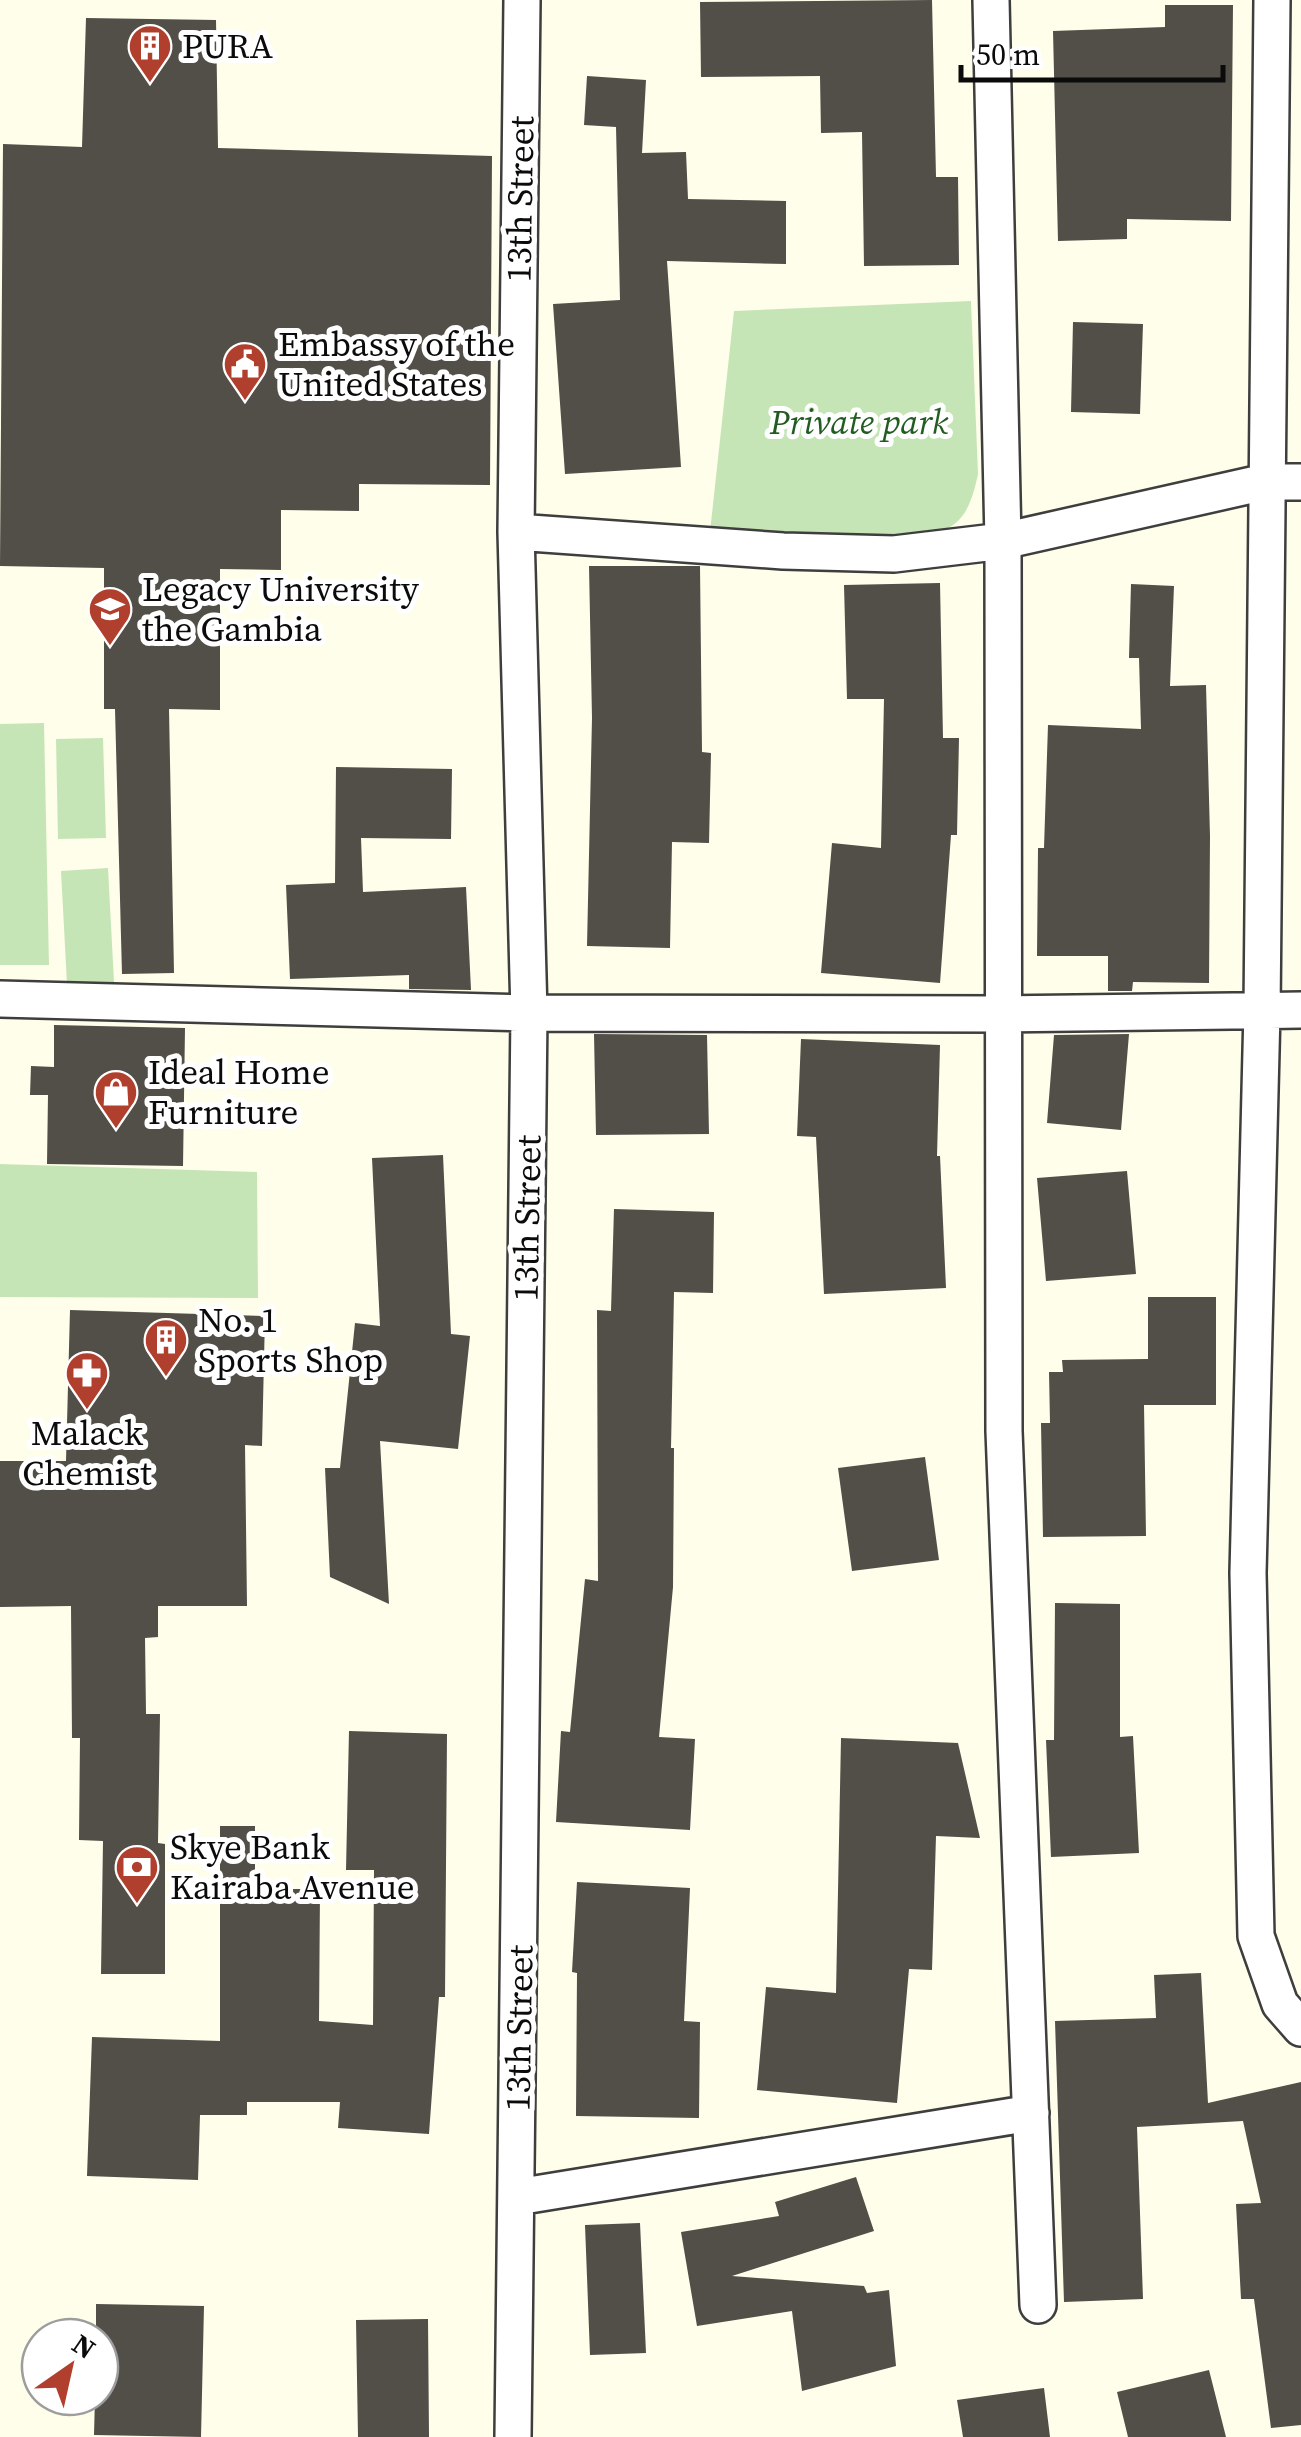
<svg xmlns="http://www.w3.org/2000/svg" width="1301" height="2437" viewBox="0 0 1301 2437" font-family="'Source Serif 4',serif">
  <style>
    .green { fill: #c6e5b6 }
    .building { fill: #524e48 }
    .lines { fill: none; stroke-linecap: round; stroke-linejoin: round }
    .minor-casing { stroke: #3e3e3e; stroke-width: 40 }
    .minor { stroke: #fff; stroke-width: 35 }
    .labels { text-anchor: middle; stroke-width: 10; stroke-linejoin: round; paint-order: stroke }
    .poi-label { font-size: 35px; fill: #0b0b0b; stroke: #fff; text-anchor: start }
    .street-label { font-size: 35px; fill: #0b0b0b; stroke: #fff }
    .park-label { font-size: 35px; font-style: italic; fill: #215d20; stroke: #fff }
  </style>
  <rect width="100%" height="100%" fill="#fefeea"/>
  <path class="green" d="M971,301L978,474C974,493 968,517 950,527C906,551 764,534 710,532L734,311Z
    M44,723L49,965H0V724Z
    M103,738L106,838L58,839L56,739Z
    M108,868L114,982L67,984L61,871Z
    M0,1164L257,1172L258,1298L0,1297Z"/>
  <path class="building" d="M932,0L936,177H958L959,265L864,266L862,132L821,133L820,76L701,77L700,2Z
    M1165,5H1233L1231,221L1127,219V239L1058,241L1053,31L1165,27Z
    M86,18L216,20L218,148L492,156L490,485L359,484V511L281,510V570L220,569V710L169,709L174,973L122,974L115,709H104V568L0,566L3,144L82,147Z
    M587,76L646,80L642,153L686,152L688,199L786,201V264L667,261L681,467L565,474L553,304L620,300L616,127L584,125Z
    M1073,322L1143,324L1140,414L1071,412Z
    M589,566H700L702,752L711,753L709,843L672,842L670,948L587,946L592,718Z
    M940,583L943,738H959L957,835H951L940,983L821,973L832,843L881,848L884,699H847L844,585Z
    M1131,584L1174,586L1170,686L1206,685L1210,836L1209,983L1133,982L1132,991H1108V956H1037L1038,848H1044L1048,725L1141,729L1139,658H1129Z
    M336,767L452,769L451,839L361,838L363,892L466,887L471,990L409,989V975L290,979L286,885L335,883Z
    M54,1025L185,1028L183,1166L47,1164L48,1095H30L31,1066L54,1067Z
    M594,1034L707,1035L709,1134L596,1135Z
    M1129,1034L1121,1130L1047,1123L1054,1035Z
    M801,1039L940,1045L937,1156H940L946,1288L824,1294L816,1137L797,1136Z
    M443,1155L451,1334L470,1336L458,1449L380,1441L389,1604L330,1577L325,1468H340L355,1323L380,1326L372,1158Z
    M1127,1171L1136,1274L1046,1281L1037,1178Z
    M614,1209L714,1212L713,1293L674,1292L671,1448H674L673,1587L659,1737L695,1739L690,1830L556,1822L561,1731L570,1732L585,1579L598,1581L597,1310L611,1311Z
    M1148,1297H1216V1405H1144L1146,1536L1043,1537L1041,1423H1050L1049,1372H1063L1062,1360L1148,1359Z
    M70,1310L265,1316L262,1446L245,1445L247,1606H158V1637L145,1638L146,1714H160L158,1843L165,1844V1974H101L103,1841L79,1840L80,1738H72L71,1606L0,1607V1461H66Z
    M925,1457L939,1560L852,1571L838,1468Z
    M1055,1603L1120,1604V1737L1133,1736L1139,1853L1051,1857L1046,1740H1054Z
    M349,1731L447,1734L445,1997H439L429,2134L338,2128L340,2102H247V2115H200L198,2180L87,2176L92,2037L220,2041V1826H255V1889H320L319,2021L373,2025L374,1870H346Z
    M841,1738L958,1743L980,1838L936,1836L932,1970L909,1969L897,2103L757,2090L766,1987L836,1993Z
    M577,1882L690,1888L684,2021L700,2022L699,2118L576,2116L577,1973L572,1972Z
    M1201,1973L1208,2103L1301,2082V2425L1271,2428L1254,2299H1241L1236,2204L1261,2203L1243,2121L1137,2127L1143,2299L1064,2302L1055,2021L1156,2018L1154,1975Z
    M856,2177L874,2231L732,2276L864,2286L867,2293L889,2290L896,2366L802,2391L792,2311L697,2326L681,2232L779,2216L775,2202Z
    M640,2223L646,2353L590,2355L585,2225Z
    M96,2304L204,2306L201,2437L94,2435L95,2397H100V2337H96Z
    M428,2319L429,2437H358L356,2320Z
    M1209,2370L1226,2437H1128L1117,2392Z
    M1044,2388L1050,2437H963L957,2400Z"/>
  <g class="lines">
    <g class="minor-casing">
      <path id="minor" d="M991,0L1003,541L1004,1431L1038,2305
        M1272,0L1262,1011L1248,1573L1256,1936L1280,2004L1301,2028
        M516,532L783,551L894,554L1003,541L1265,482H1301
        M0,999L529,1013L1005,1014L1301,1010
        M517,2197L1031,2113
        M513,2437L529,1013L516,532L522,0"/>
    </g>
    <use href="#minor" class="minor"/>
  </g>
  <defs>
    <g id="building-pin" transform="scale(2.25)"><path d="M0 17L-7.5 6A9.5 9.5 0 1 1 7.5 6Z" fill="#b0402d" stroke="#fff"/><path d="M-4-6H4V6H1V3H-1V6H-4ZM-2.5-4.3h1.7v1.8h-1.7ZM.8-4.3h1.7v1.8H.8ZM-2.5-1h1.7V.8h-1.7ZM.8-1h1.7V.8H.8Z" fill="#fff"/></g>
    <g id="civic-pin" transform="scale(2.25)"><path d="M0 17L-7.5 6A9.5 9.5 0 1 1 7.5 6Z" fill="#b0402d" stroke="#fff"/><path d="M-.6-6.5H3V-4.5H.6V-3L4-1V1h2V6H-6V1h2V-1L-.6-3ZM-1.2 2.5V6h2.4V2.5Z" fill="#fff"/></g>
    <g id="university-pin" transform="scale(2.25)"><path d="M0 17L-7.5 6A9.5 9.5 0 1 1 7.5 6Z" fill="#b0402d" stroke="#fff"/><path d="M0-5L7-2L0 1L-7-2ZM-4 1L0 2.5L4 1V4Q0 6-4 4Z" fill="#fff"/></g>
    <g id="shop-pin" transform="scale(2.25)"><path d="M0 17L-7.5 6A9.5 9.5 0 1 1 7.5 6Z" fill="#b0402d" stroke="#fff"/><path d="M-5-2.5h2.3a2.7 3.5 0 0 1 5.4 0H5L5.5 6h-11ZM-1.5-2.5h3a1.5 2.3 0 0 0-3 0Z" fill="#fff"/></g>
    <g id="pharmacy-pin" transform="scale(2.25)"><path d="M0 17L-7.5 6A9.5 9.5 0 1 1 7.5 6Z" fill="#b0402d" stroke="#fff"/><path d="M-2-6h4v4h4v4h-4v4h-4v-4h-4v-4h4Z" fill="#fff"/></g>
    <g id="bank-pin" transform="scale(2.25)"><path d="M0 17L-7.5 6A9.5 9.5 0 1 1 7.5 6Z" fill="#b0402d" stroke="#fff"/><path d="M-6-4H6V4H-6ZM0-2.3a2.3 2.3 0 1 0 0 4.6a2.3 2.3 0 1 0 0-4.6Z" fill="#fff"/></g>
  </defs>
  <g fill-rule="evenodd">
    <use href="#building-pin" x="150" y="46"/>
    <use href="#civic-pin" x="245" y="364"/>
    <use href="#university-pin" x="110" y="609"/>
    <use href="#shop-pin" x="116" y="1092"/>
    <use href="#building-pin" x="166" y="1340"/>
    <use href="#pharmacy-pin" x="87" y="1373"/>
    <use href="#bank-pin" x="137" y="1867"/>
  </g>
  <g class="labels">
    <g class="poi-label">
      <text x="182" y="58">PURA</text>
      <text x="278" y="356">Embassy of the<tspan x="278" dy="40">United States</tspan></text>
      <text x="142" y="601">Legacy University<tspan x="142" dy="40">the Gambia</tspan></text>
      <text x="148" y="1084">Ideal Home<tspan x="148" dy="40">Furniture</tspan></text>
      <text x="198" y="1332">No. 1<tspan x="198" dy="40">Sports Shop</tspan></text>
      <text x="87" y="1445" text-anchor="middle">Malack<tspan x="87" dy="40">Chemist</tspan></text>
      <text x="170" y="1859">Skye Bank<tspan x="170" dy="40">Kairaba Avenue</tspan></text>
    </g>
    <g class="street-label">
      <text transform="translate(520 199) rotate(-89)" y="12">13th Street</text>
      <text transform="translate(527 1218) rotate(-89)" y="12">13th Street</text>
      <text transform="translate(519 2028) rotate(-89)" y="12">13th Street</text>
    </g>
    <g class="park-label">
      <text x="859" y="434">Private park</text>
    </g>
  </g>
  <g transform="translate(70 2367) rotate(34)"><circle r="48" fill="#ffffff" stroke="#9d9d9d" stroke-width="2.5"/>
  <path d="M0-8L18 38L0 25L-18 38Z" fill="#b0402d"/>
  <text y="-15" font-size="28" font-weight="bold" text-anchor="middle" fill="#0b0b0b">N</text>
  </g>
  <path d="M961 65v15h262v-15" fill="none" stroke="#0b0b0b" stroke-width="5"/>
  <text x="976" y="65" font-size="30" fill="#0b0b0b" stroke="#ffffff" stroke-width="8" paint-order="stroke">50 m</text>
</svg>
